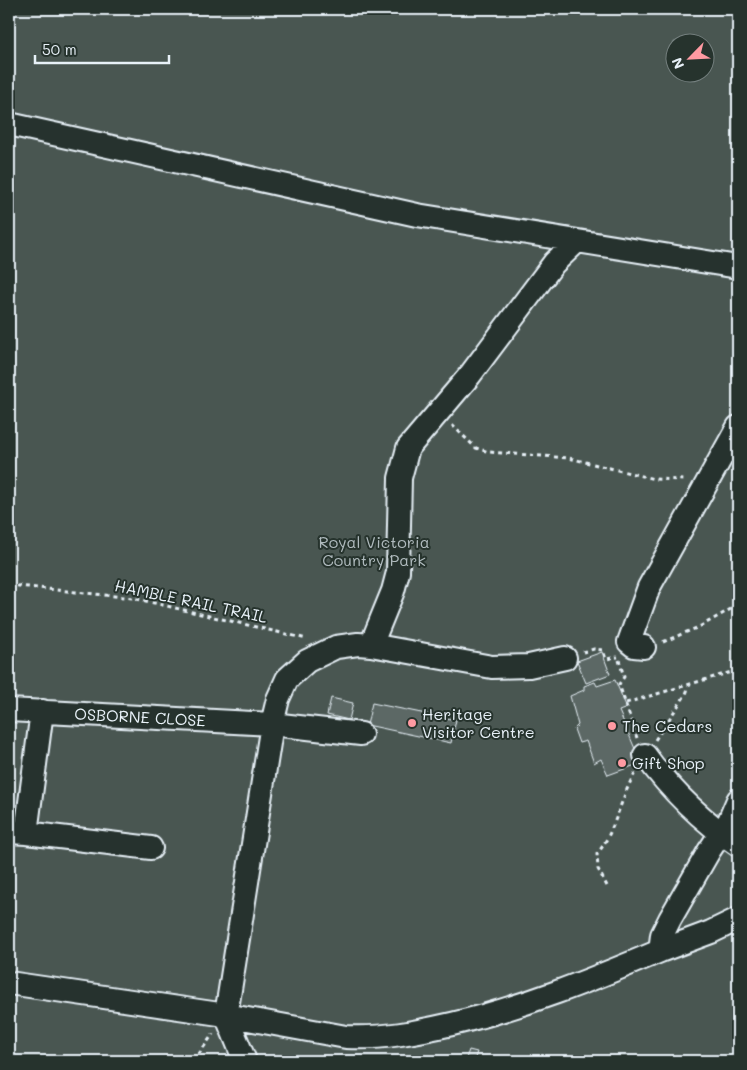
<svg xmlns="http://www.w3.org/2000/svg" width="747" height="1070" viewBox="0 0 747 1070" font-family="Mali,sans-serif">
  <style>
    .green { fill: #495651; stroke: #98a4a4; fill-rule: evenodd }
    .building { fill: #5c6865; stroke: #e8f1f8 }
    .lines { fill: none; stroke-linecap: round; stroke-linejoin: round }
    .minor-casing { stroke: #e8f1f8; stroke-width: 26 }
    .path { stroke: #e8f1f8; stroke-width: 3; stroke-dasharray: 4 4; stroke-linecap: butt }
    .minor { stroke: #26332d; stroke-width: 22 }
    .poi-dot { fill: #ff9aa2; stroke: #26332d; stroke-width: 2 }
    .labels { text-anchor: middle; stroke-width: 4; stroke-linejoin: round; paint-order: stroke }
    .park-label { font-size: 16px; fill: #b0bbbe; stroke: #26332d }
    .street-label { font-size: 16px; fill: #e8f1f8; stroke: #26332d }
    .poi-label { font-size: 16px; fill: #e8f1f8; stroke: #26332d; text-anchor: start }
  </style>
  <rect width="100%" height="100%" fill="#323e39"/>
  <filter id="ink" filterUnits="userSpaceOnUse"><feTurbulence type="fractalNoise" baseFrequency=".02" numOctaves="2"/><feDisplacementMap in="SourceGraphic" scale="10" xChannelSelector="R" yChannelSelector="G"/><feConvolveMatrix kernelMatrix="1 2 1 2 8 2 1 2 1" color-interpolation-filters="sRGB"/></filter>
  <g filter="url(#ink)">
    <path class="green" d="M9,9H738V1061H9ZM674,42H704V72H674Z"/>
    <path class="building" d="M602,652L610,674L586,683L577,661Z
      M615,680L627,708L619,711L641,763L608,775L601,759L594,763L586,741L579,743L574,729L578,725L570,696L584,690V686L595,682L597,686Z
      M331,698L353,703L349,720L327,715Z
      M372,703L456,720L451,743L367,725Z
      M469,1050L477,1052L474,1061H465Z"/>
    <g class="lines">
      <g class="minor-casing">
        <path id="minor" d="M9,124L417,215L738,267
          M371,645L393,591L398,572L400,478L408,448L470,375L554,263L575,243
          M644,647L634,646L629,642L649,587L738,427
          M9,710L272,724L361,734
          M645,755C671,791 701,820 738,845
          M9,832L26,833L42,711
          M26,833L151,848
          M660,951L711,932L738,919
          M9,983L226,1015L346,1037C382,1039 417,1032 452,1024C524,1007 591,980 660,951L662,935L670,919L709,851L729,821L738,800
          M245,1061L226,1015L272,724L278,699L287,679L307,661L336,647L358,644L371,645L492,667L529,666L565,658"/>
      </g>
      <path class="path" d="M452,425L476,448L489,452L569,458L654,479L685,480
        M9,585L133,598L307,639
        M663,642L701,626L738,605
        M583,652L594,649L603,650L606,659L618,657
        M619,660L624,677L619,684L637,738
        M626,703L738,670
        M655,740L686,694L689,686
        M607,886L598,869L597,854C615,832 620,799 635,773
        M194,1061L213,1034"/>
      <use href="#minor" class="minor"/>
    </g>
  </g>
  <g class="poi-dot">
    <circle cx="412" cy="723" r="5"/>
    <circle cx="612" cy="726" r="5"/>
    <circle cx="622" cy="763" r="5"/>
  </g>
  <g class="labels">
    <g class="park-label">
      <text x="374" y="548">Royal Victoria<tspan x="374" dy="18">Country Park</tspan></text>
    </g>
    <g class="street-label">
      <text transform="translate(191 601) rotate(12)" y="6">HAMBLE RAIL TRAIL</text>
      <text transform="translate(140 717) rotate(3)" y="6">OSBORNE CLOSE</text>
    </g>
    <g class="poi-label">
      <text x="422" y="720">Heritage<tspan x="422" dy="18">Visitor Centre</tspan></text>
      <text x="622" y="732">The Cedars</text>
      <text x="632" y="769">Gift Shop</text>
    </g>
  </g>
  <rect width="747" height="1070" fill="none" stroke="#26332d" stroke-width="30"/>
  <rect x="15" y="15" width="717" height="1040" fill="none" stroke="#e8f1f8" stroke-width="2" filter="url(#ink)"/>
  <g transform="translate(690 58) rotate(246)"><circle r="24" fill="#26332d" stroke="#747f7e"/>
  <path d="M0-4L9 19L0 12L-9 19Z" fill="#ff9aa2"/>
  <text y="-8" font-size="14" font-weight="bold" text-anchor="middle" fill="#e8f1f8">N</text>
  </g>
  <path d="M35 55v8h134v-8" fill="none" stroke="#e8f1f8" stroke-width="2.5"/>
  <text x="42" y="55" font-size="15" fill="#e8f1f8" stroke="#26332d" stroke-width="4" paint-order="stroke">50 m</text>
</svg>
